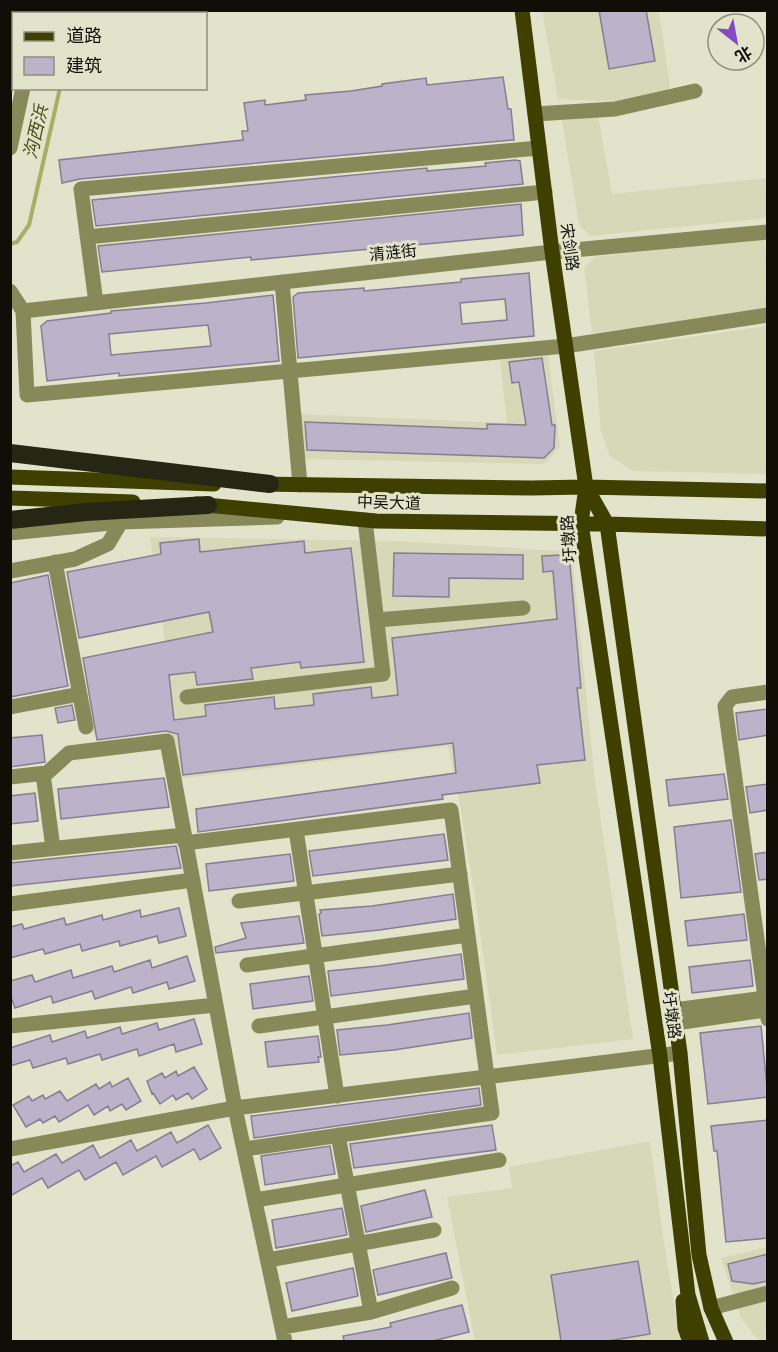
<svg xmlns="http://www.w3.org/2000/svg" width="778" height="1352" viewBox="0 0 778 1352" font-family="Montserrat,'Noto Sans SC',sans-serif">
  <style>
    .built { fill: #d6d8b8 }
    .lines { fill: none; stroke-linecap: round; stroke-linejoin: round }
    .stream { stroke: #aaae65; stroke-width: 4 }
    .building { fill: #bcb2c9; stroke: #867d92; stroke-width: 1.5; fill-rule: evenodd }
    .minor { stroke: #878a58; stroke-width: 15 }
    .major { stroke: #3f4000; stroke-width: 15 }
    .highway { stroke: #252614; stroke-width: 18 }
    .labels { text-anchor: middle; stroke-width: 6; stroke-linejoin: round; paint-order: stroke }
    .street-label { font-size: 16px; fill: #0f0f07; stroke: #e1e4cb }
    .water-label { font-size: 18px; font-style: italic; fill: #4b4d15; stroke: #e1e4cb }
  </style>
  <rect width="100%" height="100%" fill="#e1e4cb"/>
  <path class="built" d="M542,11H659L670,86L663,95L626,102L558,99Z
    M598,116L612,194L767,178V218L590,236L579,225L562,120Z
    M764,238L767,261V312L592,333L584,268L595,257Z
    M767,326V474L633,471L610,456L601,431L594,351Z
    M548,355L560,447L544,464L302,459L298,414L507,423L500,360Z
    M150,537L397,541L563,551L573,565L595,781L633,1039L497,1055L476,904L459,799L448,746L179,779L170,725L93,733L88,690L170,677Z
    M650,1141L664,1243L680,1341H475L447,1197L512,1188L509,1167Z
    M767,1247V1341H759L741,1318L721,1258Z"/>
  <g class="lines">
    <path class="stream" d="M72,14V10
      M10,244L17,242L29,225L60,88"/>
  </g>
  <path class="building" d="M599,10H646L655,61L609,69Z
    M503,77L508,109H511L514,140L80,179L62,183L59,160L243,140L242,131H248L244,103L265,100V105L306,100L305,95L351,91L382,86V84L426,78L427,85Z
    M515,160L520,161L523,184L96,226L92,200L427,168V171L486,166L485,163Z
    M521,204L523,235L251,260V257L102,272L98,246Z
    M529,273L534,336L298,358L293,297L298,293L364,288V291L461,282V279ZM505,299L507,320L462,324L460,303Z
    M273,295L279,361L119,376V373L47,381L41,326L47,321L111,313V311L206,303ZM208,325L211,346L111,355L109,334Z
    M542,358L552,425H555L554,448L544,458L307,450L305,422L487,429V424L526,425L519,382L512,383L509,362Z
    M199,539L200,552L304,541L305,553L351,548L364,662L301,668L300,662L251,668L253,679L197,685L195,672L169,675L174,720L206,716L205,705L274,697L275,709L314,705L313,694L371,687L372,698L398,695L392,638L557,619L553,571L543,572L542,556L562,555L570,565L581,688H577L585,760L537,765L540,783L442,795L443,799L198,832L196,809L456,773L453,743L183,775L178,734L166,731L97,740L83,658L213,632L209,612L79,638L67,572L161,554L160,543Z
    M394,553L523,555V579L449,578V597L393,596Z
    M48,575L68,686L10,697V583Z
    M72,705L75,720L58,723L55,708Z
    M768,709V735L739,740L736,713Z
    M42,735L45,762L10,767V738Z
    M724,774L728,799L669,806L666,780Z
    M164,778L169,807L61,819L58,789Z
    M768,784V810L750,813L746,787Z
    M35,793L38,821L10,824V796Z
    M731,820L741,892L681,898L674,827Z
    M444,834L448,860L313,876L309,851Z
    M176,846L181,868L10,886V863Z
    M768,852V879L759,880L755,854Z
    M290,854L294,881L209,891L206,864Z
    M453,894L456,919L379,930L322,936L319,914L321,913L320,910L372,906Z
    M179,908L186,936L159,943L157,936L120,946L119,941L82,951L80,944L45,954L43,949L10,958V927L22,924L24,929L64,918L66,925L102,915L103,920L140,910L141,917Z
    M744,914L747,940L688,946L685,921Z
    M299,916L304,943L216,953L215,947L246,938L241,923Z
    M461,954L464,979L331,996L328,971L379,966Z
    M187,956L195,981L169,989L167,982L133,993L131,987L95,999L92,991L53,1003L51,996L15,1008L10,994V981L32,975L35,982L71,970L73,978L112,966L114,972L150,960L152,968Z
    M750,960L753,986L692,993L689,967Z
    M309,976L313,1001L253,1009L250,984Z
    M469,1013L472,1038L394,1050L340,1055L337,1030L387,1025Z
    M194,1019L202,1044L176,1052L174,1044L139,1056L137,1049L102,1060L100,1054L68,1064L66,1058L33,1068L30,1060L10,1066V1048L50,1035L52,1042L85,1031L87,1038L120,1027L122,1034L157,1023L159,1030Z
    M761,1026L768,1097L708,1104L700,1033Z
    M318,1036L321,1057H318L319,1062L268,1067L265,1042Z
    M194,1067L207,1089L192,1099L188,1093L176,1100L173,1095L160,1104L153,1093L152,1094L147,1081L162,1073L165,1078L176,1071L178,1076Z
    M128,1078L141,1101L126,1110L122,1104L110,1111L108,1106L94,1115L88,1105L59,1122L55,1116L43,1123L40,1119L26,1127L13,1105L29,1096L32,1101L43,1095L45,1099L60,1091L67,1101L96,1084L99,1089L110,1082L112,1087Z
    M479,1088L481,1105L254,1138L251,1116Z
    M768,1120V1238L726,1242L717,1151H714L711,1126Z
    M208,1125L221,1148L200,1160L194,1149L162,1167L156,1156L123,1175L116,1162L85,1180L79,1170L48,1188L42,1178L10,1196V1166L18,1162L24,1172L56,1154L62,1163L93,1145L100,1158L131,1140L137,1151L171,1132L177,1143Z
    M492,1125L496,1150L354,1168L350,1144Z
    M330,1146L335,1174L265,1185L261,1156Z
    M425,1190L432,1217L366,1232L361,1206Z
    M342,1208L347,1235L276,1248L272,1220Z
    M446,1253L452,1278L378,1295L373,1270Z
    M768,1254V1281L753,1284L732,1281L728,1264Z
    M638,1261L650,1334L608,1341H561L551,1275Z
    M353,1268L358,1296L292,1311L286,1283Z
    M462,1305L469,1332L433,1341H344L343,1336L391,1327L390,1323Z"/>
  <g class="lines">
    <path class="minor" d="M39,14L40,10
      M535,114L615,109L695,91
      M10,148L23,88
      M87,237L545,192
      M282,282L300,485
      M10,291L23,311L27,395L565,346L768,315
      M96,303L81,189L539,148
      M23,311L552,252L768,232
      M10,533L121,522L277,517
      M55,562L86,727
      M10,571L75,559L108,544L121,522
      M377,620L523,608
      M768,692L732,697L725,706L768,1019
      M187,697L383,674L365,520
      M10,707L80,694
      M43,774L53,848
      M10,777L47,773L69,753L167,741L235,1108L285,1342
      M296,830L337,1096
      M185,843L451,810L492,1113L244,1149
      M10,853L184,835
      M239,901L460,874
      M10,904L193,880
      M247,965L468,935
      M674,1010L765,998
      M676,1023L766,1010
      M10,1026L216,1005
      M259,1026L476,996
      M338,1135L371,1312
      M10,1149L235,1108L680,1053
      M255,1200L499,1160
      M268,1260L434,1230
      M711,1308L768,1293
      M282,1327L371,1312L452,1288"/>
    <path class="major" d="M522,10L552,252L586,487L581,523L660,1056L688,1295L702,1342
      M10,477L214,484
      M259,484L531,488L586,487L768,491
      M586,487L607,524L680,1053L699,1255L711,1308L726,1342
      M10,498L133,502
      M196,504L376,521L607,524L768,529
      M683,1301L685,1328L690,1342"/>
    <path class="highway" d="M10,453L270,484
      M10,520L86,512L208,505"/>
  </g>
  <g class="labels">
    <g class="street-label">
      <text transform="translate(570 247) rotate(82)" y="6">宋剑路</text>
      <text transform="translate(393 252) rotate(-6)" y="6">清涟街</text>
      <text transform="translate(389 502) rotate(2)" y="6">中吴大道</text>
      <text transform="translate(568 539) rotate(-94)" y="6">圩墩路</text>
      <text transform="translate(672 1015) rotate(82)" y="6">圩墩路</text>
    </g>
    <g class="water-label">
      <text transform="translate(36 132) rotate(-77)" y="6">沟西浜</text>
    </g>
  </g>
  <rect width="778" height="1352" fill="none" stroke="#0f0f07" stroke-width="24"/>
  <rect x="12" y="12" width="195" height="78" fill="#e1e4cb" stroke="#8d8f7d" stroke-width="1.5"/>
  <rect x="24" y="32" width="30" height="9" fill="#3f4000" stroke="#8d8f7d" stroke-width="1.5"/>
  <text x="66" y="42" font-size="18" fill="#0f0f07">道路</text>
  <rect x="24" y="57" width="30" height="18" fill="#bcb2c9" stroke="#8d8f7d" stroke-width="1.5"/>
  <text x="66" y="72" font-size="18" fill="#0f0f07">建筑</text>
  <g transform="translate(736 42) rotate(149)"><circle r="28" fill="#e1e4cb" stroke="#8d8f7d" stroke-width="1.5"/>
  <path d="M0-4.5L10 22L0 15L-10 22Z" fill="#864ac0"/>
  <text y="-9" font-size="16" font-weight="bold" text-anchor="middle" fill="#0f0f07">北</text>
  </g>
</svg>
